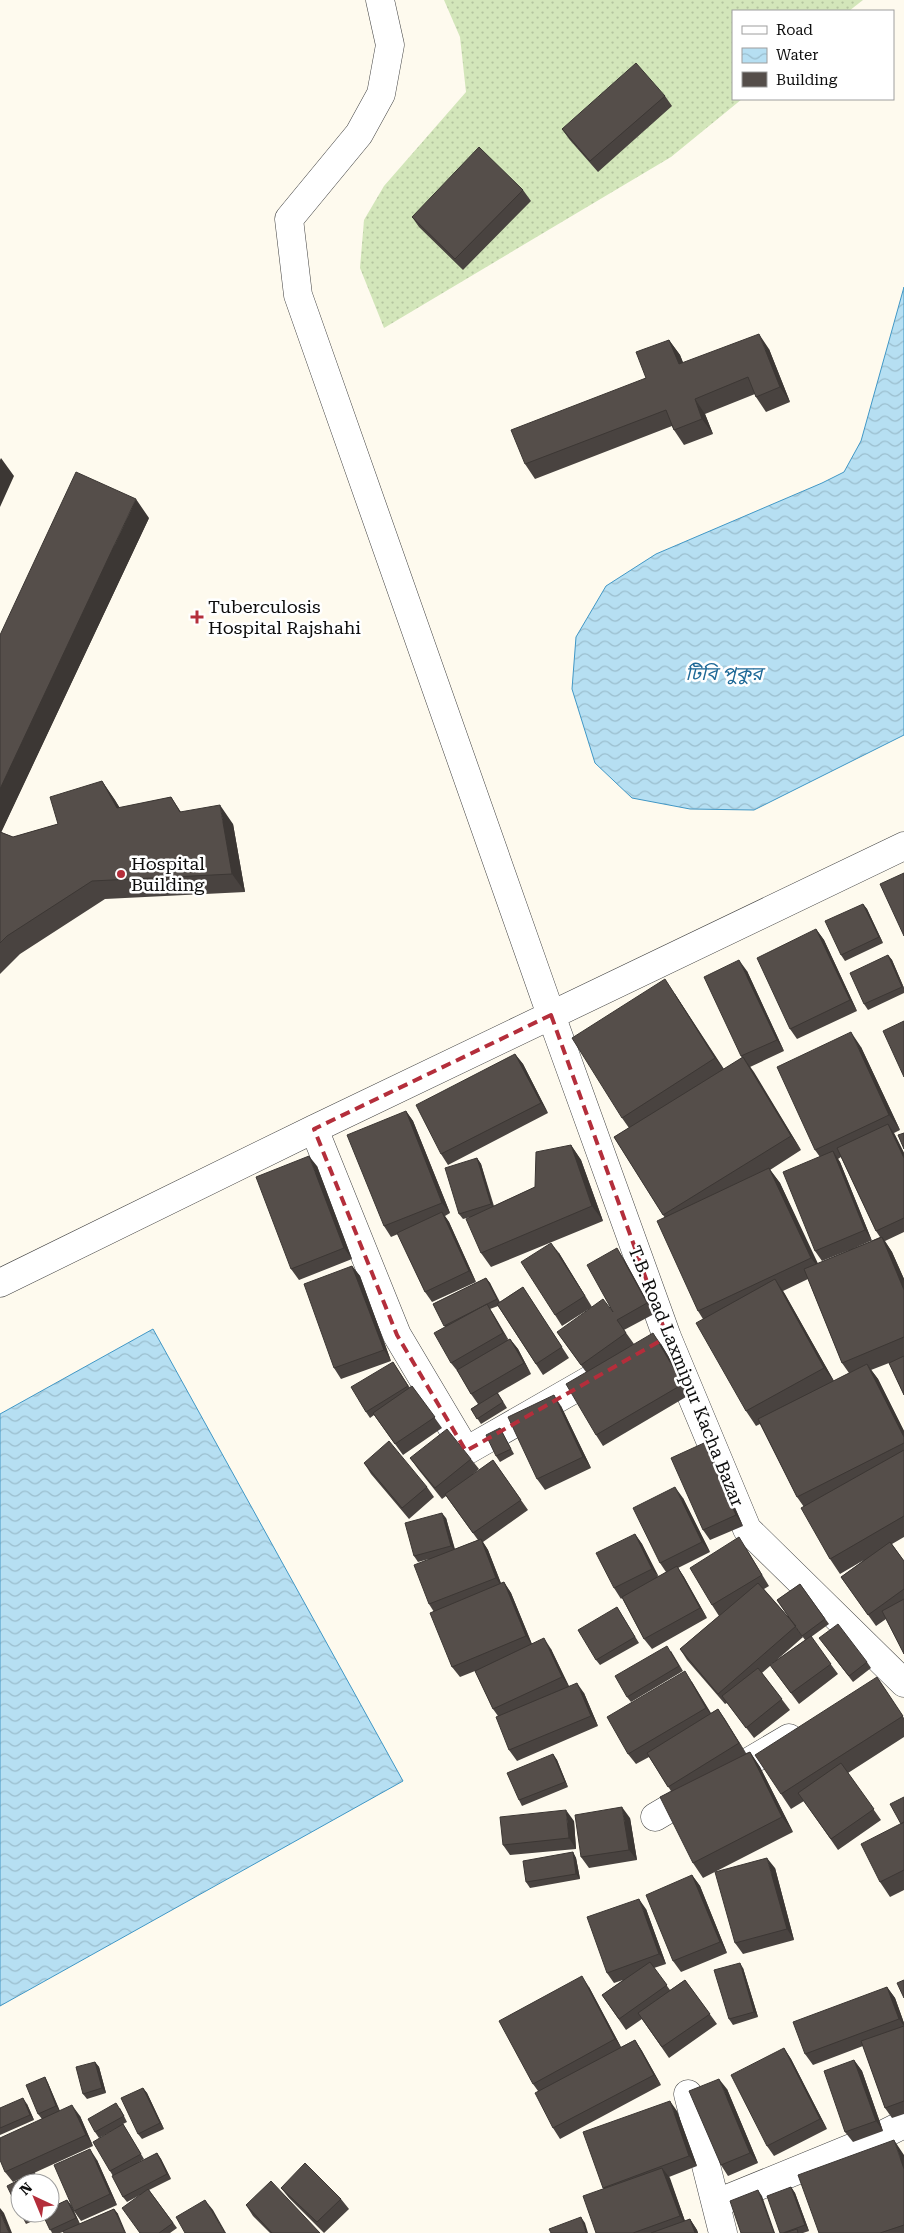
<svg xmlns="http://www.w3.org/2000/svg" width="904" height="2233" viewBox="0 0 904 2233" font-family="'Roboto Serif','Noto Sans Bengali',serif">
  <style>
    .grass { fill: url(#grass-dots) }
    .water { fill: url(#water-waves); stroke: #4197c5 }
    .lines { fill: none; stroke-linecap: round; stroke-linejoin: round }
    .minor-casing { stroke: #404040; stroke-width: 29 }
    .minor { stroke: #fff; stroke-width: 28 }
    .wall { fill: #494340; fill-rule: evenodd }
    .shaded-wall { fill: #3c3734 }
    .building { fill: #554e4a; stroke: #3c3734 }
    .marked { fill: none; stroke: #b42e3b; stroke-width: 4; stroke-dasharray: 10 6; stroke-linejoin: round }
    .poi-dot { fill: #b42e3b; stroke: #fff; stroke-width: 2 }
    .labels { text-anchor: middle; stroke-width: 5; stroke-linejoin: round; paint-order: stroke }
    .poi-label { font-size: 18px; fill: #0d0d0d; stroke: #fff; text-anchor: start }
    .street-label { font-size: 18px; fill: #0d0d0d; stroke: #fff }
    .water-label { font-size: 19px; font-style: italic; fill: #1e6997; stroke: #fff }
  </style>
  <defs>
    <pattern id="grass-dots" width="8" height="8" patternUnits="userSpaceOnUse" patternTransform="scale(1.25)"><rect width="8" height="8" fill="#d3e6ba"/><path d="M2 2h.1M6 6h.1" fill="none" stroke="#b4c49f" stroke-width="1.8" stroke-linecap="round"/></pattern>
    <pattern id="water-waves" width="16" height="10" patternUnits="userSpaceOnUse" patternTransform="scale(1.25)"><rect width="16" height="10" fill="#b6dff2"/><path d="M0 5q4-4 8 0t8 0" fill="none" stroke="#9bbece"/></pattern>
  </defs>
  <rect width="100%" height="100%" fill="#fefaee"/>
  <path class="grass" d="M444,0H863L849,11H733V99H742L671,157L384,328L360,268L364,220L384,186L466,92L460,37Z"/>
  <path class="water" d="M904,287V735L754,810L690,809L632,798L595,763L572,689L576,637L606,586L656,554L822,483L844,472L861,441Z
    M153,1329L403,1781L0,2006V1414Z"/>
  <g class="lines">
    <g class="minor-casing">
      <path id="minor" d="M380,0L390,45L381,94L359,134L289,219L298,295L551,1015L667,1337L747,1529L904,1683
        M314,1129L397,1335L466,1451L602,1373
        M0,1283L314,1129L904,846
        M655,1817L789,1738
        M688,2094L723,2233
        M717,2203L876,2138L904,2124"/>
    </g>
    <use href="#minor" class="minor"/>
  </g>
  <path class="wall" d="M665,96L672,106L598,172L569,139L562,129Z
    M523,190L531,201L463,270L419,227L412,217Z
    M669,340L680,355L683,363L769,349L790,402L766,412L756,397L755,394L705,414L713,434L684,445L674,430L672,426L535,479L525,464L646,378Z
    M149,518L1,832L13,837L58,824L102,781L120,808L171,797L181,812L233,824L245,892L105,899L20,954L0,974V635Z
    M863,904L867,909L883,943L845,961L841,955Z
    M816,929L824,940L857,1011L797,1039L790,1029Z
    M888,955L892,960L904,988V993L868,1010L864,1004Z
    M747,971L784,1051L750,1067L801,1150L770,1170L780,1183L817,1264L880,1237L876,1231L841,1157L838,1159L840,1162L872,1241L822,1261L815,1251L820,1157L815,1150L861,1047L900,1130L894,1133L904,1153V1232L885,1241L892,1252L904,1279V1395L889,1363L871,1370L878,1379L904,1431V1537L892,1544L904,1561V1654L886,1619L876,1626L841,1577L864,1560L840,1574L830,1559L804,1507L797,1497L760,1424L756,1426L746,1411L703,1319L698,1311L665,1218L614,1137L629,1128L622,1118L675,994L724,1069L742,1058L741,1056ZM808,1279L842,1363L849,1373L834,1381L783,1291Z
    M515,1054L523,1064L548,1113L448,1165L441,1154Z
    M406,1111L413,1121L450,1213L445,1216L449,1222L476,1282L432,1302L425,1292L398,1234L391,1237L384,1226Z
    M571,1145L581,1160L603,1221L491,1267L481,1253L471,1217L463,1219L459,1214L477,1158L481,1164L494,1206L535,1187Z
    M317,1166L352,1259L299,1280L291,1269Z
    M559,1253L592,1307L562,1326L555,1315Z
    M624,1259L654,1314L624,1330L634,1344L627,1349L661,1344L691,1394L603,1446L596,1435L586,1372L557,1332L613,1312Z
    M352,1266L360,1276L391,1361L341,1379L334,1368Z
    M486,1278L490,1283L500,1302L523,1287L569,1358L543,1375L498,1306L490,1309L508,1340L510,1339L518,1349L531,1374L498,1393L507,1408L481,1424L471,1409L478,1404L471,1394L459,1373L451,1363L445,1327L433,1304Z
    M393,1362L410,1388L412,1386L442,1428L403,1455L374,1415L370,1418L366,1412Z
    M561,1406L591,1468L545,1490L537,1479Z
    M500,1428L503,1434L514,1454L500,1462L496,1456Z
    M704,1443L711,1453L743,1526L710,1540L703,1530Z
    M410,1458L471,1459L479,1469L470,1477L493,1460L528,1510L483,1542L488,1550L501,1583L504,1582L511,1593L532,1644L551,1649L569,1686L584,1693L598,1726L517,1761L509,1750L498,1716L493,1709L475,1671L460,1677L452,1667L434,1612L429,1604V1559L418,1562L414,1556L446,1518L455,1549L478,1540L446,1496L442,1499L418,1469Z
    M364,1463L427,1487L434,1497L409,1519L371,1474Z
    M683,1498L710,1552L678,1568L684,1577L707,1618L652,1649L644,1639L622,1598L621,1599L614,1588L635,1534L642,1544L658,1577L666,1572L660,1563Z
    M746,1548L769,1586L764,1589L796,1626L803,1637L762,1673L790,1710L754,1738L727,1703L725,1704L687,1660L680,1649L719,1616L712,1605Z
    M800,1584L829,1624L811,1637L838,1674L799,1704L770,1665L805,1640L777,1600Z
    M617,1607L639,1643L600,1665L596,1660Z
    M823,1643L867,1662L871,1668L853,1682Z
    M671,1651L683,1671L631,1702L627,1697Z
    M877,1677L904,1718V1737L848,1773L881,1820L838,1850L804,1801L791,1809L781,1794Z
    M692,1682L711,1713L718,1709L746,1753L750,1752L760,1767L793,1832L703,1878L693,1863L671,1791L649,1757L636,1764L628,1754Z
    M553,1754L557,1760L568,1787L522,1806L519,1800Z
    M904,1797V1890L890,1897L880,1882L901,1824Z
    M630,1818L637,1860L589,1868L581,1857Z
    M574,1821L576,1849L510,1855L503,1845Z
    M573,1852L576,1858L580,1879L530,1888L526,1882Z
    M775,1868L794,1940L743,1954L735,1943Z
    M692,1875L700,1886L727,1953L681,1972L673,1961Z
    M646,1909L666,1964L654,1968L670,1990L685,1980L717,2024L669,2058L642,2019L626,2030L602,1995L623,1980L614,1983L607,1973Z
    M743,1968L758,2017L733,2025L729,2019Z
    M589,1987L621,2047L635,2040L642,2051L661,2085L560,2139L553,2128L538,2091L533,2084Z
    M887,1987L895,1998L904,2023V2114L892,2118L885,2108L863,2046L813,2065L805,2054Z
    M784,2048L791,2059L827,2129L774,2156L767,2146Z
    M854,2060L862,2071L883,2131L853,2142L845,2132Z
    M95,2062L99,2067L106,2093L87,2099L83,2094Z
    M45,2077L48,2083L60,2111L80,2116L93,2146L34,2173L38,2178L24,2177L13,2182L5,2172L42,2119L38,2114Z
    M143,2088L147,2093L164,2129L142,2139L138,2134Z
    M727,2089L758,2163L728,2176L721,2165Z
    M27,2104L34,2120L0,2135V2108Z
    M120,2108L127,2122L123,2124L144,2159L136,2164L157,2153L161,2159L171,2179L149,2190L177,2228L170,2233H140V2195L127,2202L123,2197L113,2176L110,2171L119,2127L99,2138L95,2132Z
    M677,2111L697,2166L669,2177L685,2221L690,2219L697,2230L698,2233H596L604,2189L603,2188Z
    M904,2155V2233H819Z
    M97,2160L117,2205L81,2221L74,2211Z
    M791,2187L795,2193L809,2231L803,2233H780Z
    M281,2188L341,2199L349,2209L324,2233L289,2198Z
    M67,2200L71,2205L80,2224L114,2209L118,2214L60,2233H52L44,2216L26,2224L20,2213H50V2203L52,2207Z
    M246,2205L320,2233H270L253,2216Z"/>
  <path class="shaded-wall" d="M759,334L769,349L790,402L780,387Z
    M669,340L680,355L690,379L679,364Z
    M695,399L705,414L713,434L702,419Z
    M1,458L14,476L0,507V460Z
    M136,499L149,518L0,835V789Z
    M102,781L115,800L130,826L117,808Z
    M220,805L233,824L245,892L232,874Z
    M863,904L867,909L883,943L879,937Z
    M816,929L824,940L857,1011L850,1000Z
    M888,955L892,960L904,988V989Z
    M739,960L747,971L784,1051L777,1040Z
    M665,979L675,994L726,1073L715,1058Z
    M851,1032L861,1047L900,1130L889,1115Z
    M515,1054L523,1064L548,1113L541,1103Z
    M743,1057L754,1072L801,1150L791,1136Z
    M406,1111L413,1121L450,1213L442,1203Z
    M888,1124L895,1135L904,1153V1158Z
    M571,1145L581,1160L603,1221L592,1206Z
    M833,1151L840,1162L872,1241L865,1230Z
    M309,1156L317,1166L352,1259L344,1248Z
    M477,1158L481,1164L494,1210L491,1204Z
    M769,1168L780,1183L822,1272L811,1258Z
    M442,1212L449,1222L476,1282L469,1271Z
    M882,1237L892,1252L904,1279V1290Z
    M551,1243L559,1253L592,1307L585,1296Z
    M617,1248L624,1259L654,1314L647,1303Z
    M352,1266L360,1276L391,1361L384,1350Z
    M486,1278L490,1283L500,1304L497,1299Z
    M775,1279L785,1294L835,1383L824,1368Z
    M487,1304L494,1315L511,1344L503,1333Z
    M653,1333L661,1344L691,1394L683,1384Z
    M510,1339L518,1349L531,1374L524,1363Z
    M867,1364L878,1379L904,1431V1437Z
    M554,1395L561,1406L591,1468L583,1457Z
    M704,1443L711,1453L743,1526L736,1515Z
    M675,1487L683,1498L710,1552L702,1542Z
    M442,1513L446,1518L455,1551L451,1546Z
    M635,1534L642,1544L660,1579L652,1569Z
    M481,1539L488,1550L503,1589L496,1578Z
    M677,1566L684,1577L707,1618L700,1608Z
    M504,1582L511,1593L533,1647L526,1636Z
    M544,1638L551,1649L569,1687L562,1677Z
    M685,1671L692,1682L714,1719L706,1708Z
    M577,1683L584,1693L598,1726L591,1716Z
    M718,1709L725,1719L746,1753L739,1743Z
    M750,1752L760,1767L793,1832L782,1817Z
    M553,1754L557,1760L568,1787L565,1782Z
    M622,1807L630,1818L637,1860L629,1850Z
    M566,1810L574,1821L576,1849L569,1838Z
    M573,1852L576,1858L580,1879L576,1874Z
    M767,1858L775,1868L794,1940L787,1929Z
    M692,1875L700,1886L727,1953L720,1942Z
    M639,1899L646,1909L666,1964L659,1954Z
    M740,1963L743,1968L758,2017L754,2012Z
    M582,1976L589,1987L622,2049L615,2039Z
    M887,1987L895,1998L904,2023V2026L899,2019Z
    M635,2040L642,2051L661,2085L654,2075Z
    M784,2048L791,2059L827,2129L820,2119Z
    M854,2060L862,2071L883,2131L876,2121Z
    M95,2062L99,2067L106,2093L102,2088Z
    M45,2077L48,2083L60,2112L56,2106Z
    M719,2079L727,2089L758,2163L750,2153Z
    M143,2088L147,2093L164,2129L160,2123Z
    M23,2098L27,2104L34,2120L30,2115Z
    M670,2101L677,2111L697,2166L689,2156Z
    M72,2105L80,2116L93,2146L86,2135Z
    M894,2140L904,2155V2169Z
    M90,2149L97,2160L117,2205L110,2194Z
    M157,2153L161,2159L171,2179L167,2174Z
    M662,2168L670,2178L687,2227L680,2216Z
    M791,2187L795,2193L809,2231L805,2225Z
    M758,2190L762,2196L775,2233H774Z
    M67,2200L71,2205L80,2224L76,2218Z
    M205,2200L213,2210L226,2233H225Z
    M0,2208L4,2213L12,2233H9L0,2212Z
    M114,2209L118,2214L126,2233H125Z
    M581,2217L585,2223L588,2233H586Z
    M690,2219L697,2230L698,2233H695Z"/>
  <path class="building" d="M636,63L665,96L590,161L562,129Z
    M479,147L523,190L455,259L412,217Z
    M759,334L780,387L756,397L748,377L695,399L702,419L674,430L666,410L525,464L511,430L646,378L636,352L669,340L679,364Z
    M76,472L136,499L0,789V635Z
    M102,781L117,808L171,797L180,812L220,805L232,874L92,881L7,936L0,943V832L13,837L58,824L50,797Z
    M904,873V936L880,884Z
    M863,904L879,937L841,955L825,921Z
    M816,929L850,1000L790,1029L757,958Z
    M888,955L902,987L864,1004L850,973Z
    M739,960L777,1040L741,1056L704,977Z
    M665,979L715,1058L622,1118L572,1038Z
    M904,1021V1077L883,1031Z
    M851,1032L889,1115L815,1150L777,1067Z
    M515,1054L541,1103L441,1154L416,1105Z
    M743,1057L791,1136L663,1215L614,1137Z
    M406,1111L442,1203L384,1226L347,1135Z
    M888,1124L904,1158V1218L876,1231L837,1148Z
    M904,1133V1149L898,1135Z
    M571,1145L592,1206L481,1253L466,1219L535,1187L536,1152Z
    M833,1151L865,1230L815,1251L783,1172Z
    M309,1156L344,1248L291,1269L256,1177Z
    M477,1158L491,1204L459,1214L445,1168Z
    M769,1168L811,1258L698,1311L657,1221Z
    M442,1212L469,1271L425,1292L397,1233Z
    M882,1237L904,1290V1337L842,1363L804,1269Z
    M551,1243L585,1296L555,1315L521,1262Z
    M617,1248L647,1303L617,1320L626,1333L581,1365L557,1332L603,1299L613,1312L587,1265Z
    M352,1266L384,1350L334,1368L304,1284Z
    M486,1278L497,1299L444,1326L433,1304Z
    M775,1279L824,1368L746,1411L696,1323Z
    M523,1287L562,1347L536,1364L497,1304Z
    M487,1304L503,1333L451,1363L434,1333Z
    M653,1333L683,1384L596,1435L566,1384Z
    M510,1339L524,1363L471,1394L457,1370Z
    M904,1356V1395L889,1363Z
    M393,1362L408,1386L366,1412L351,1387Z
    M867,1364L904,1437V1443L797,1497L758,1419Z
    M412,1386L435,1417L395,1444L373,1413Z
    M497,1393L503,1402L477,1419L471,1409Z
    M554,1395L583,1457L537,1479L508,1417Z
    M500,1428L511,1449L496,1456L486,1435Z
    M447,1429L471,1459L435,1488L410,1458Z
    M389,1441L427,1487L402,1508L364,1463Z
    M704,1443L736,1515L703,1530L671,1458Z
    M904,1450V1516L830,1559L801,1508Z
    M493,1460L521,1500L473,1533L445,1494Z
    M675,1487L702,1542L660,1563L633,1508Z
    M442,1513L451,1546L414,1556L405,1523Z
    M635,1534L652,1569L614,1588L596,1553Z
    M739,1537L762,1575L712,1605L690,1568Z
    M481,1539L496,1578L429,1604L414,1565Z
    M890,1542L904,1561V1589L868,1615L841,1577Z
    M677,1566L700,1608L644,1639L622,1597Z
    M504,1582L526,1636L452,1667L430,1613Z
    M758,1583L796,1626L718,1694L680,1649Z
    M800,1584L825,1619L802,1636L777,1600Z
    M904,1599V1654L882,1611Z
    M617,1607L635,1637L596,1660L578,1630Z
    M838,1624L867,1662L849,1676L819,1638Z
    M811,1636L831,1664L791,1693L770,1665Z
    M544,1638L562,1677L493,1709L475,1671Z
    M667,1646L679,1666L627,1697L615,1676Z
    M758,1668L782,1699L746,1728L722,1696Z
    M685,1671L706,1708L628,1754L607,1717Z
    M877,1677L903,1716L781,1794L755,1755Z
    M577,1683L591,1716L509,1750L496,1717Z
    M718,1709L739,1743L668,1787L647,1753Z
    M750,1752L782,1817L693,1863L660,1797Z
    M553,1754L565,1782L519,1800L507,1773Z
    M841,1763L874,1809L831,1839L798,1793Z
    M904,1797V1822L901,1824L890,1804Z
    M622,1807L629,1850L581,1857L575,1815Z
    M566,1810L569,1838L503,1845L500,1817Z
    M904,1822V1870L880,1882L861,1844Z
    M573,1852L576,1874L526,1882L523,1861Z
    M767,1858L787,1929L735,1943L715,1872Z
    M692,1875L720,1942L673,1961L646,1895Z
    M639,1899L659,1954L607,1973L587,1917Z
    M650,1962L667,1985L619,2019L602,1995Z
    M740,1963L754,2012L729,2019L714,1970Z
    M582,1976L615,2039L533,2084L499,2021Z
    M685,1980L710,2014L662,2047L638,2013Z
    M904,1980V1998L897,1983Z
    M887,1987L899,2019L805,2054L793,2022Z
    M904,2026V2101L885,2108L861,2041Z
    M635,2040L654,2075L553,2128L535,2093Z
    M784,2048L820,2119L767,2146L731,2075Z
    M854,2060L876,2121L845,2132L824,2071Z
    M95,2062L102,2088L83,2094L76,2067Z
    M45,2077L56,2106L38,2114L26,2085Z
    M719,2079L750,2153L721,2165L689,2091Z
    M143,2088L160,2123L138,2134L121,2098Z
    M23,2098L30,2115L0,2128V2108Z
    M670,2101L689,2156L603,2188L583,2132Z
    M116,2103L124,2116L95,2132L88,2119Z
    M72,2105L86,2135L5,2172L0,2160V2138Z
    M123,2124L141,2154L110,2171L93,2142Z
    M894,2140L904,2169V2225L880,2233H819L798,2175Z
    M90,2149L110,2194L74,2211L54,2165Z
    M157,2153L167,2174L123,2197L112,2176Z
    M305,2163L341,2199L317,2222L281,2188Z
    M662,2168L680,2216L633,2233H596L583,2196Z
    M34,2172L39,2183H20V2213L7,2186Z
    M271,2181L320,2233H272L246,2205Z
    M791,2187L805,2225L783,2233H780L767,2196Z
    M148,2189L173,2223L159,2233H140L122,2208Z
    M758,2190L774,2233H741L730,2201Z
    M67,2200L76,2218L50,2230L42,2213H50V2208Z
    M205,2200L225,2233H185L176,2217Z
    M114,2209L125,2233H64L63,2231Z
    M0,2212L9,2233H0Z
    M20,2213H34L23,2218Z
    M581,2217L586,2233H551L549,2229Z
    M690,2219L695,2233H651Z
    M797,2229L798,2233H785Z"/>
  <path class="marked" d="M551,1015L667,1337L466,1451L397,1335L314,1129Z"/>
  <g class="poi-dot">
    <path d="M194.5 609.5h5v5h5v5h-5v5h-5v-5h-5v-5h5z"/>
    <circle cx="121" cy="874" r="5"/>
  </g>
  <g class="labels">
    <g class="poi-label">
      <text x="208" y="613">Tuberculosis<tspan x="208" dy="21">Hospital Rajshahi</tspan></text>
      <text x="131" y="870">Hospital<tspan x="131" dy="21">Building</tspan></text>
    </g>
    <g class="street-label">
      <text transform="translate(686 1376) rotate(68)" y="6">T.B. Road Laxmipur Kacha Bazar</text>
    </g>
    <g class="water-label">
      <text x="724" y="680">টিবি পুকুর</text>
    </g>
  </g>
  <rect x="732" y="10" width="162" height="90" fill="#ffffff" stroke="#9e9e9e"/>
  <rect x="742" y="26" width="25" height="8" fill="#ffffff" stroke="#9e9e9e"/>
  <text x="776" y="35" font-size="15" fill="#0d0d0d">Road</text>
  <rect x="742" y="48" width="25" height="15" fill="url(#water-waves)" stroke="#9e9e9e"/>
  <text x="776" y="60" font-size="15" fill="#0d0d0d">Water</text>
  <rect x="742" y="72" width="25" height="15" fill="#554e4a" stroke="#9e9e9e"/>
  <text x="776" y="85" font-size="15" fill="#0d0d0d">Building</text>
  <g transform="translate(35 2198) rotate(316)"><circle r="24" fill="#ffffff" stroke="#9e9e9e"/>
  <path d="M0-4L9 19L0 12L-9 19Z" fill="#b42e3b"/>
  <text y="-8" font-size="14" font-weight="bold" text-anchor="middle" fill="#0d0d0d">N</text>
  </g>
</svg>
